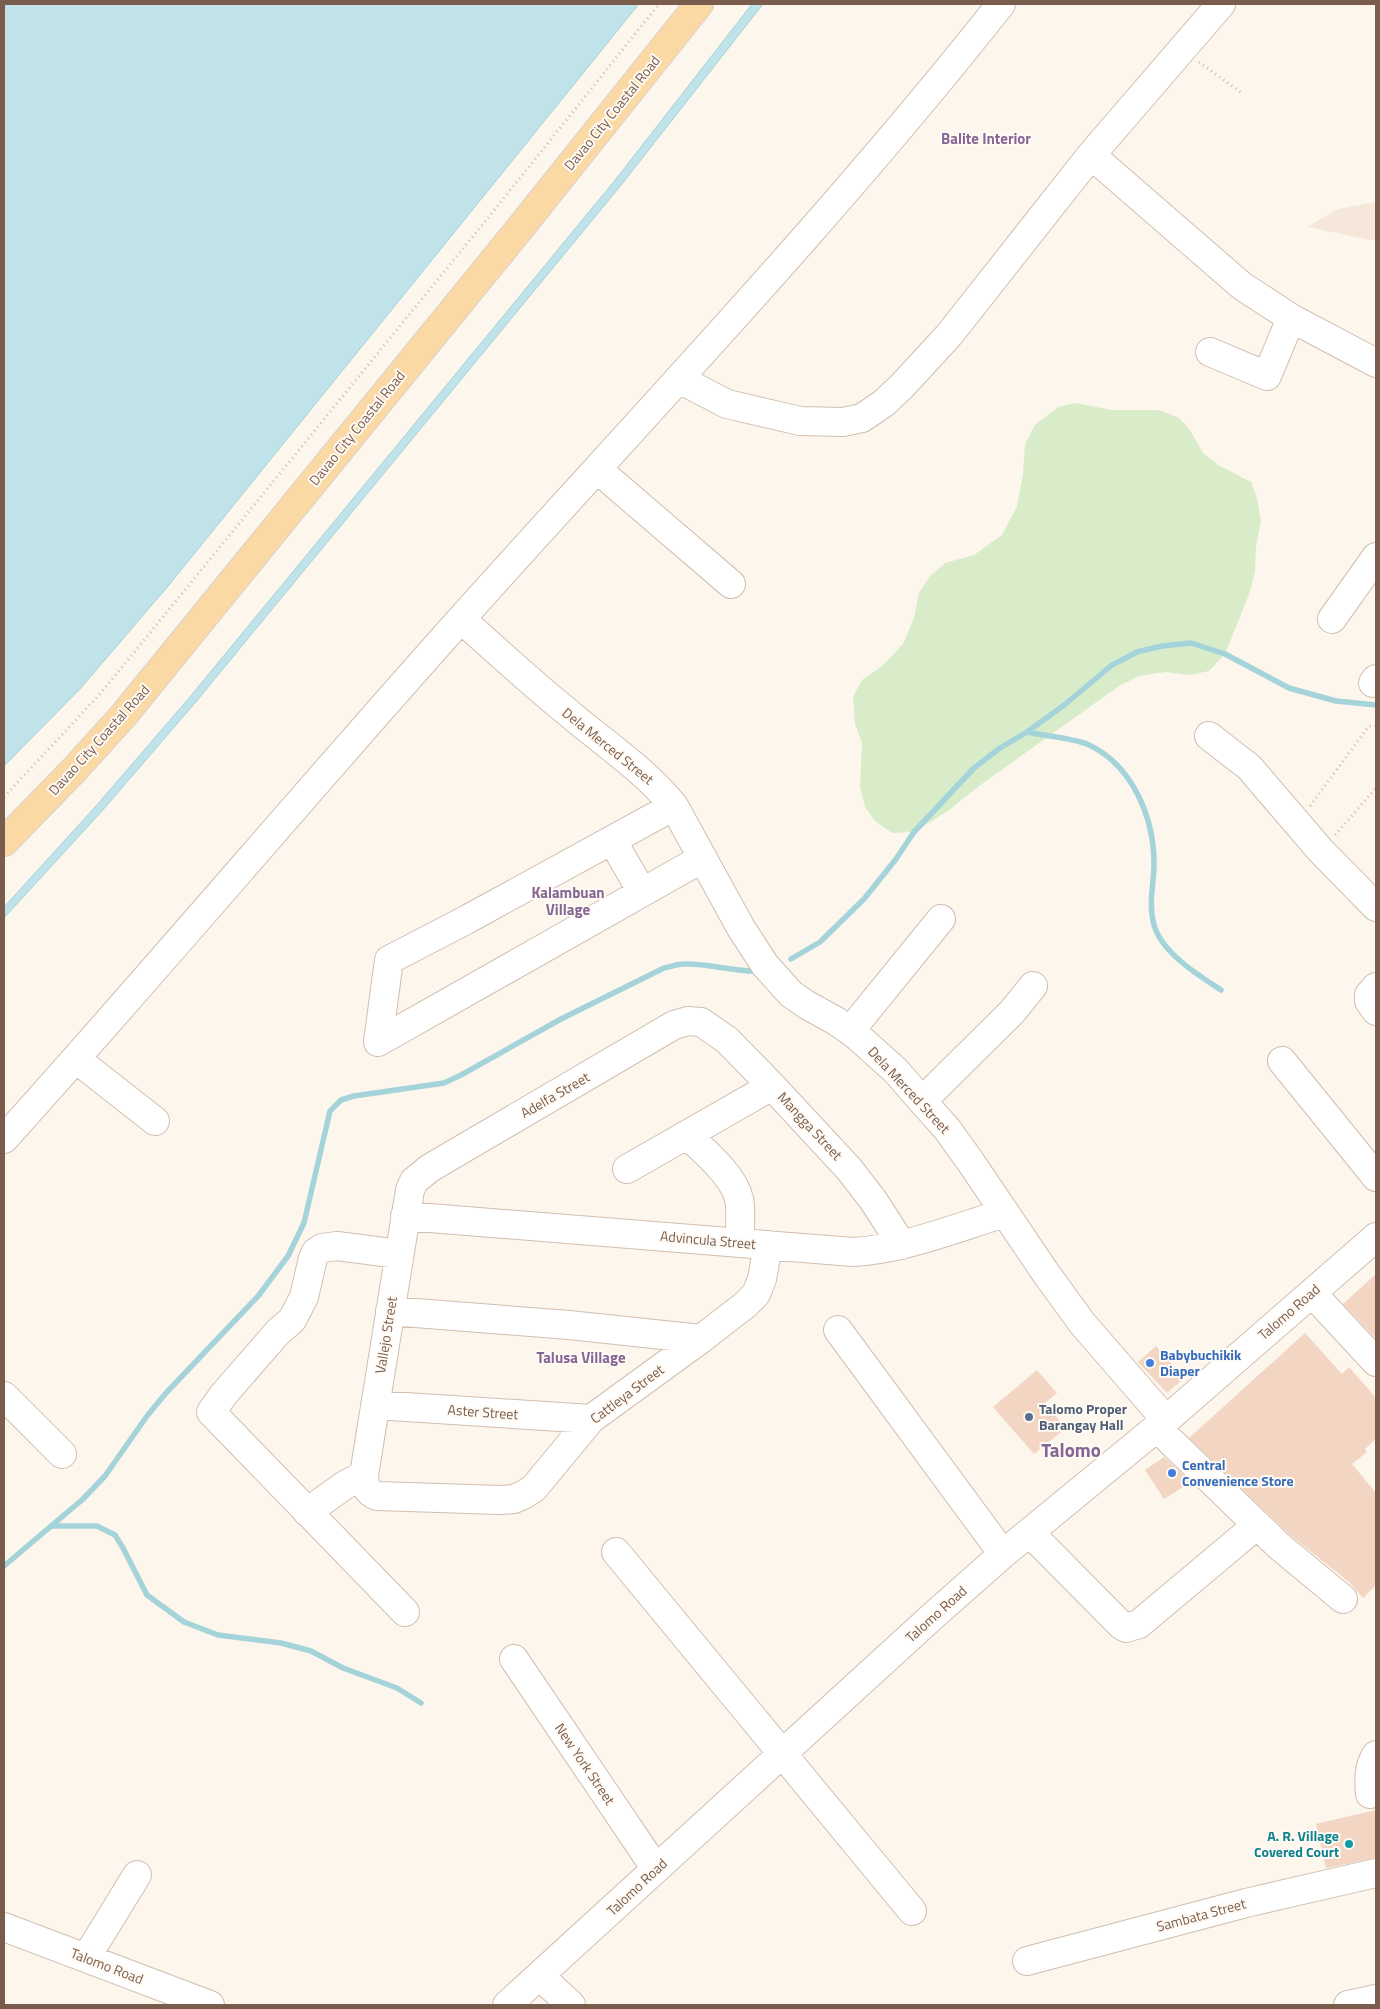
<svg xmlns="http://www.w3.org/2000/svg" width="1380" height="2009" viewBox="0 0 1380 2009" font-family="'Titillium Web',sans-serif">
  <style>
    .residential { fill: #f5e8da }
    .green { fill: #d8ecc9 }
    .water { fill: #bfe3e8; stroke: #a5d3da }
    .lines { fill: none; stroke-linecap: round; stroke-linejoin: round }
    .stream { stroke: #a5d3da; stroke-width: 5.5 }
    .building { fill: #f3d5c3 }
    .minor-casing { stroke: #d1beb0; stroke-width: 30 }
    .major-casing { stroke: #dad1cd; stroke-width: 30 }
    .path { stroke: #d9b8a5; stroke-width: 3; stroke-dasharray: 1 4; stroke-linecap: butt }
    .minor { stroke: #fff; stroke-width: 28 }
    .major { stroke: #fbd9a5; stroke-width: 28 }
    .shop-dot { fill: #3f7fe0; stroke: #fffaf3; stroke-width: 2 }
    .service-dot { fill: #5c6f8a; stroke: #fffaf3; stroke-width: 2 }
    .culture-dot { fill: #0f9aa8; stroke: #fffaf3; stroke-width: 2 }
    .labels { text-anchor: middle; stroke-width: 4; stroke-linejoin: round; paint-order: stroke }
    .street-label { font-size: 14px; fill: #7a5c4d; stroke: #fffaf3 }
    .shop-label { font-size: 14px; font-weight: bold; fill: #366cbe; stroke: #fffaf3; text-anchor: start }
    .service-label { font-size: 14px; font-weight: bold; fill: #4e5e75; stroke: #fffaf3; text-anchor: start }
    .culture-label { font-size: 14px; font-weight: bold; fill: #0d838f; stroke: #fffaf3; text-anchor: end }
    .neighbourhood-label { font-size: 15px; font-weight: bold; fill: #846695; stroke: #fffaf3 }
    .district-label { font-size: 19px; font-weight: bold; fill: #846695; stroke: #fffaf3 }
  </style>
  <rect width="100%" height="100%" fill="#fdf6ec"/>
  <path class="residential" d="M1376,202V241L1307,227L1338,209Z"/>
  <path class="green" d="M1075,403L1112,410H1159L1179,418L1190,430L1203,453L1218,465L1251,482L1257,498L1261,521L1256,547L1255,571L1250,592L1225,654L1209,671L1189,675L1166,672L1139,676L1119,686L979,786L948,811L914,832L892,833L875,821L865,807L860,786L862,743L855,724L853,697L862,680L881,667L903,644L914,618L919,593L930,576L945,563L974,555L1002,535L1017,506L1023,474L1025,444L1035,425L1058,407Z"/>
  <path class="water" d="M4,4H639L169,585L80,689L4,766Z
    M752,4H763L622,184L195,703L102,811L4,918V907L96,806L189,698L616,179Z"/>
  <g class="lines">
    <path class="stream" d="M1027,732C1044,736 1072,738 1087,744C1132,764 1154,817 1154,864C1154,884 1148,904 1154,925C1162,953 1198,975 1221,990
      M791,959L820,942L864,899L896,859L914,832L974,768L1000,748L1027,732L1063,706L1112,665L1137,652L1162,646L1191,643L1225,654L1289,688L1336,701L1376,705
      M52,1526H97L115,1535L123,1548L147,1595L184,1622L218,1635L281,1643L311,1651L343,1668L397,1688L421,1703
      M4,1566L83,1499L105,1476L147,1416L166,1393L259,1295L288,1256L304,1223L330,1111L341,1100L354,1096L444,1083L461,1075L561,1019L664,968C670,967 677,964 684,964C709,963 733,972 759,971"/>
  </g>
  <path class="building" d="M1376,1274V1339L1343,1304Z
    M1305,1333L1342,1374L1349,1367L1376,1398V1439L1365,1449L1367,1452L1352,1464L1376,1493V1585L1363,1598L1349,1582L1289,1534L1189,1438Z
    M1156,1346L1184,1378L1167,1393L1138,1362Z
    M1037,1370L1057,1393L1045,1403L1066,1428L1034,1454L993,1407Z
    M1164,1457L1191,1482L1164,1499L1145,1470Z
    M1376,1810V1858L1326,1868L1316,1824Z"/>
  <g class="lines">
    <g class="minor-casing">
      <path id="minor" d="M1091,155L1242,286L1291,318L1376,363
        M1210,352L1267,376L1291,318
        M679,379L727,404L800,421L843,422L862,418L884,403L902,386L949,335L1091,155L1221,4
        M597,469L731,584
        M461,619C495,649 529,681 565,710C602,742 643,768 674,806L741,928L765,965L791,994L807,1005L836,1021L856,1035L896,1071L922,1101L947,1129L970,1161L1045,1272L1082,1323L1166,1420
        M1332,619L1376,557
        M1373,683L1376,679
        M1209,736L1249,767L1321,851L1376,907
        M612,840L642,892
        M1376,987L1369,995V1001L1376,1011
        M850,1031L941,919
        M378,1042L389,960L466,920L674,806
        M378,1042L703,858
        M76,1059L155,1121
        M1282,1061L1376,1177
        M922,1101L1012,1012L1033,986
        M687,1135C704,1151 734,1176 739,1199C742,1212 739,1229 740,1242
        M4,1139C158,968 306,792 460,620C642,417 832,218 1001,4
        M627,1169L772,1086
        M405,1216L853,1252C905,1249 955,1228 1005,1213
        M768,1245L762,1279L756,1294L745,1305L701,1339L591,1419L534,1488L525,1494L514,1499L500,1500L377,1496C367,1492 364,1486 364,1475L410,1190L414,1181L430,1168L674,1025L688,1021L701,1022L727,1040L772,1086L849,1169L873,1200L902,1245
        M399,1254L337,1246L322,1248L316,1252L313,1258L304,1297L292,1320L278,1332L224,1394L211,1412L405,1612
        M1312,1293L1376,1362
        M390,1311L569,1325L701,1339
        M838,1330L1003,1554
        M4,1396L62,1454
        M375,1405L591,1419
        M1157,1428L1279,1546L1343,1599
        M307,1512L345,1485L364,1475
        M1030,1533L1121,1625L1126,1628L1139,1624L1257,1525
        M616,1552L912,1911
        M514,1659L656,1869
        M1370,1794C1369,1779 1368,1768 1376,1755
        M4,1927L210,2005
        M86,1958L137,1875
        M1027,1961L1246,1903L1376,1873
        M540,1976L571,2005
        M507,2005L934,1615L1003,1554L1166,1420L1376,1237
        M1348,2005L1376,1999"/>
    </g>
    <g class="major-casing">
      <path id="major" d="M4,842L74,770L123,716L521,227L699,4"/>
    </g>
    <path class="path" d="M1199,62L1243,94
      M4,797L99,695L154,628L496,208L659,4
      M1310,806L1369,726H1376
      M1335,835L1376,788"/>
    <use href="#minor" class="minor"/>
    <use href="#major" class="major"/>
  </g>
  <g class="shop-dot">
    <circle cx="1150" cy="1363" r="5"/>
    <circle cx="1172" cy="1473" r="5"/>
  </g>
  <circle class="service-dot" cx="1029" cy="1417" r="5"/>
  <circle class="culture-dot" cx="1349" cy="1844" r="5"/>
  <g class="labels">
    <g class="street-label">
      <text transform="translate(612 113) rotate(-51)" y="5">Davao City Coastal Road</text>
      <text transform="translate(357 428) rotate(-51)" y="5">Davao City Coastal Road</text>
      <text transform="translate(99 740) rotate(-48)" y="5">Davao City Coastal Road</text>
      <text transform="translate(608 746) rotate(39)" y="5">Dela Merced Street</text>
      <text transform="translate(909 1090) rotate(47)" y="5">Dela Merced Street</text>
      <text transform="translate(555 1095) rotate(-30)" y="5">Adelfa Street</text>
      <text transform="translate(810 1126) rotate(47)" y="5">Mangga Street</text>
      <text transform="translate(708 1240) rotate(5)" y="5">Advincula Street</text>
      <text transform="translate(1289 1312) rotate(-41)" y="5">Talomo Road</text>
      <text transform="translate(386 1335) rotate(-81)" y="5">Vallejo Street</text>
      <text transform="translate(627 1394) rotate(-37)" y="5">Cattleya Street</text>
      <text transform="translate(483 1412) rotate(4)" y="5">Aster Street</text>
      <text transform="translate(936 1614) rotate(-42)" y="5">Talomo Road</text>
      <text transform="translate(585 1764) rotate(56)" y="5">New York Street</text>
      <text transform="translate(637 1887) rotate(-43)" y="5">Talomo Road</text>
      <text transform="translate(1201 1915) rotate(-15)" y="5">Sambata Street</text>
      <text transform="translate(107 1966) rotate(21)" y="5">Talomo Road</text>
    </g>
    <g class="shop-label">
      <text x="1160" y="1360">Babybuchikik<tspan x="1160" dy="16">Diaper</tspan></text>
      <text x="1182" y="1470">Central<tspan x="1182" dy="16">Convenience Store</tspan></text>
    </g>
    <g class="service-label">
      <text x="1039" y="1414">Talomo Proper<tspan x="1039" dy="16">Barangay Hall</tspan></text>
    </g>
    <g class="culture-label">
      <text x="1339" y="1841">A. R. Village<tspan x="1339" dy="16">Covered Court</tspan></text>
    </g>
    <g class="neighbourhood-label">
      <text x="986" y="144">Balite Interior</text>
      <text x="568" y="898">Kalambuan<tspan x="568" dy="17">Village</tspan></text>
      <text x="581" y="1363">Talusa Village</text>
    </g>
    <g class="district-label">
      <text x="1071" y="1457">Talomo</text>
    </g>
  </g>
  <rect width="1380" height="2009" fill="none" stroke="#7a5c4d" stroke-width="10"/>
</svg>
